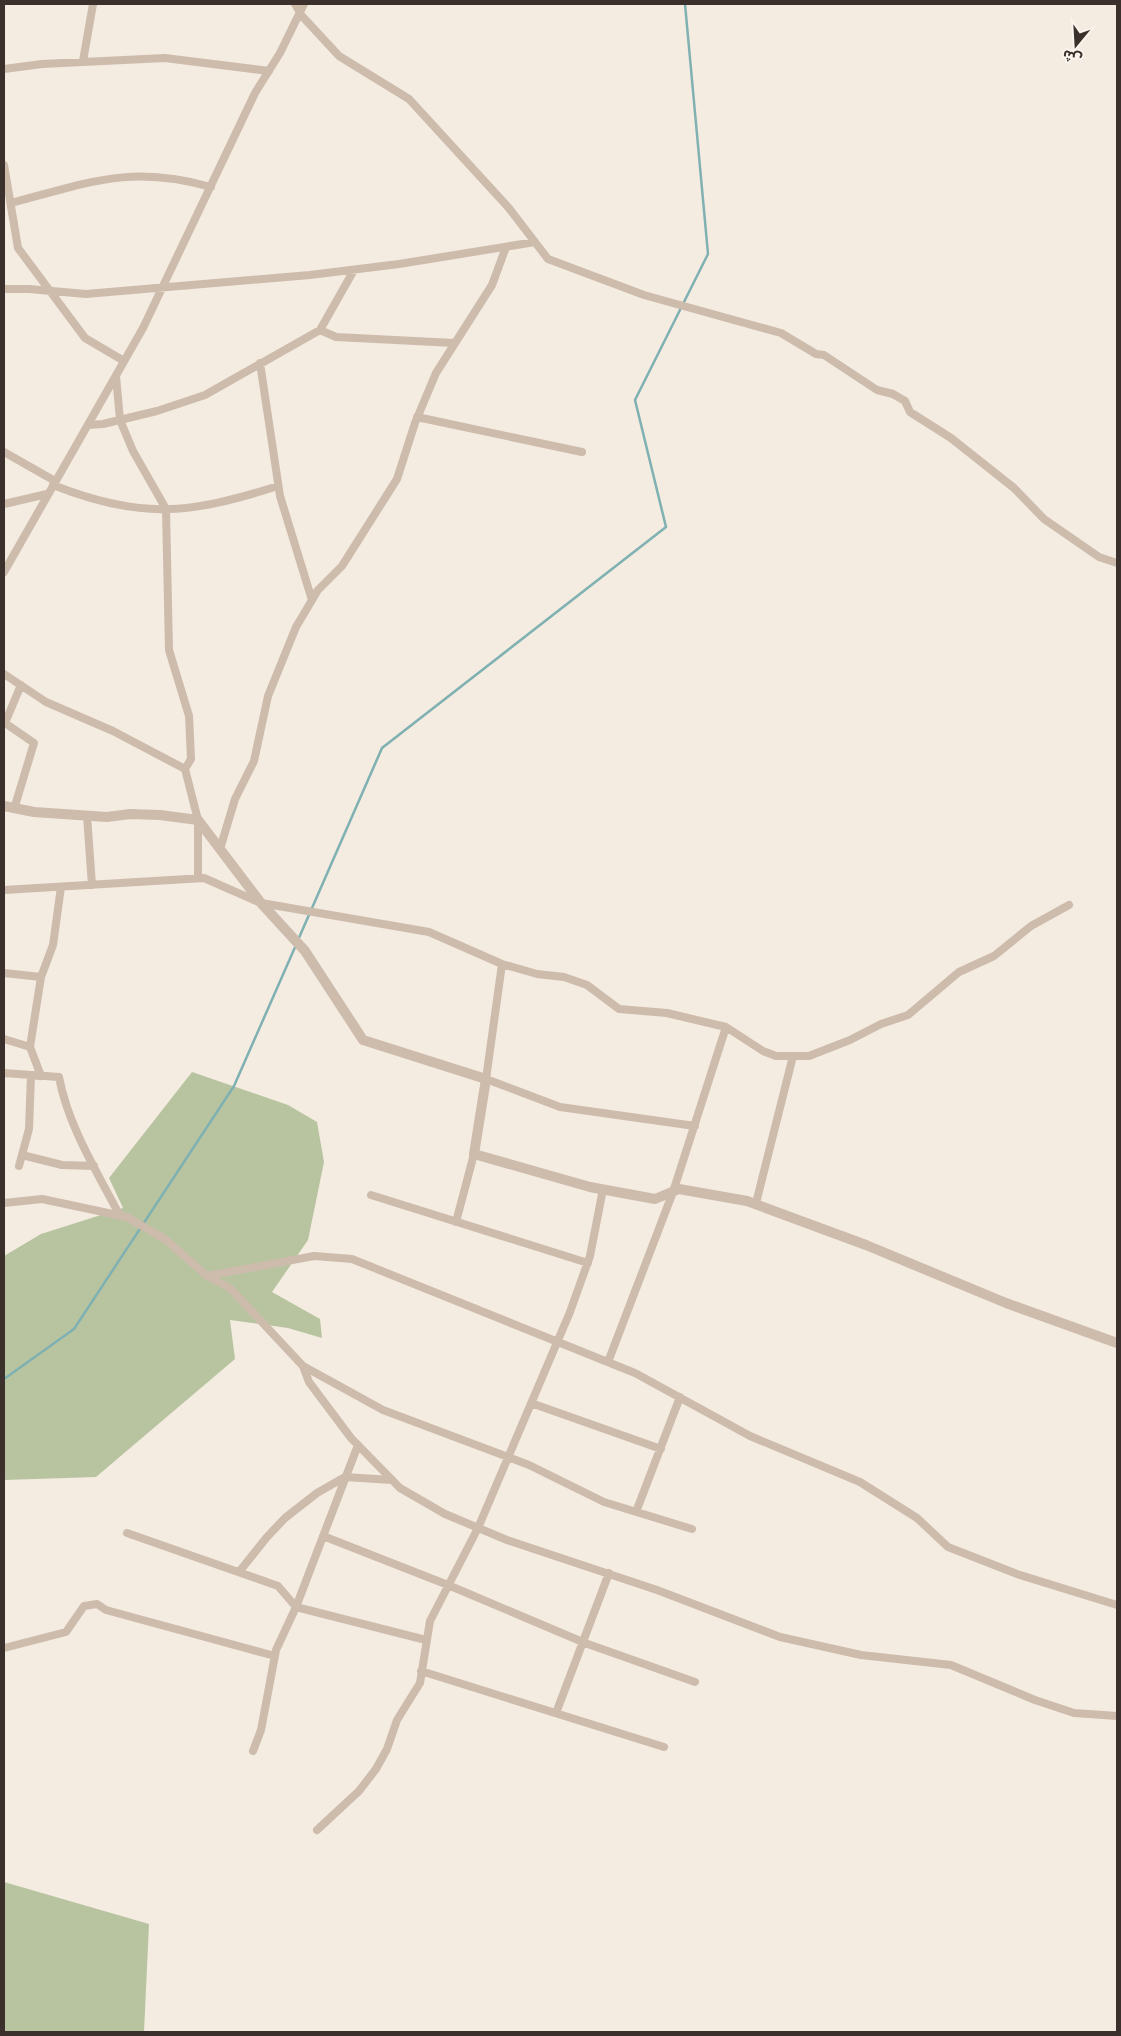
<svg xmlns="http://www.w3.org/2000/svg" width="1121" height="2036" viewBox="0 0 1121 2036" font-family="'Nunito Sans','Noto Sans Arabic',sans-serif">
	<rect width="100%" height="100%" fill="#f4ebe1"/>
	<path fill="#b8c4a0" d="M192 1072 288 1105 317 1122 324 1162 308 1240 272 1292 320 1319 322 1338 288 1328 230 1320 235 1359 96 1477 4 1480V1256L41 1234 123 1208 109 1178Z
		M4 1882 149 1924 144 2032H4Z"/>
	<g fill="none" stroke-linecap="round" stroke-linejoin="round">
		<path stroke="#7fb0b2" stroke-width="2.5" d="M298 940 382 748 666 527 635 400 708 254 685 4
			M4 1379 74 1329 234 1086 296 945"/>
		<path stroke="#cdbbac" stroke-width="8" d="M295 4 302 16 339 56 409 99 508 207 548 259 644 295 781 333 816 354 824 355 877 390 893 394 905 401 910 412 951 438 1014 488 1044 519 1099 557 1117 563
			M83 61 93 4
			M4 69 42 64 165 58 269 71
			M4 165 18 248 85 338 124 361
			M11 203C88 183 130 164 211 187
			M4 289H29L86 294 310 275 399 264 535 242
			M320 330 336 337 454 343
			M260 363 280 496 312 600
			M116 376 120 420 133 451 166 509 169 650 189 716 191 759 185 769
			M417 417 582 452
			M88 425 103 424 157 411 205 395 320 330 354 270
			M4 452 55 481
			M53 485C141 520 190 514 278 486
			M4 504 47 494
			M4 572 143 328 255 93 280 53 304 4
			M4 674 46 702 113 731 185 769 198 820V878
			M14 809 34 743 5 723 21 685
			M87 816 92 885
			M220 849 235 799 254 761 268 696 296 627 318 590 342 566 397 479 415 423 436 373 492 285 506 247
			M4 890 204 878 261 903 429 932 502 964 537 974 564 977 587 985 619 1009 667 1013 726 1027 763 1051 776 1056H809L850 1040 881 1024 908 1015 959 972 994 956 1031 926 1069 905
			M502 964 486 1079 560 1107 695 1126
			M4 973 41 977
			M4 1039 30 1047
			M4 1073 59 1077C68 1126 97 1172 120 1216
			M41 1076 30 1047 41 977 53 945 61 887
			M22 1155 62 1165 94 1166
			M19 1166 29 1129 31 1075
			M371 1195 588 1263
			M4 1203 42 1199 127 1217 166 1240 207 1276 230 1288 303 1366 383 1410 529 1465 604 1502 692 1529
			M756 1203 793 1056
			M456 1222 474 1154
			M207 1276 314 1256 352 1259 635 1373 750 1436 860 1482 917 1518 948 1547 1017 1574 1117 1605
			M608 1362 673 1192 726 1027
			M303 1366 309 1382 351 1438 400 1488 445 1514 507 1540 657 1590 780 1637 861 1655 951 1665 1035 1700 1074 1713 1117 1716
			M531 1403 661 1449
			M636 1512 680 1397
			M127 1533 278 1586 296 1607 426 1640
			M323 1536 448 1585 585 1643 695 1682
			M239 1572 267 1537 285 1518 317 1493 345 1477 392 1480
			M4 1648 66 1632 84 1606 97 1604 106 1610 275 1656
			M421 1671 664 1747
			M556 1713 609 1573
			M253 1751 261 1730 276 1650 296 1607 358 1445
			M317 1830 359 1791 376 1769 387 1749 397 1720 420 1683 430 1621 478 1528 570 1312 590 1256 603 1189"/>
		<path stroke="#cdbbac" stroke-width="10" d="M4 806 34 812 107 817 130 814 160 815 198 820 261 903 305 951 363 1040 486 1079 474 1154 590 1187 655 1199 679 1189 747 1201 866 1245 1006 1303 1117 1343"/>
	</g>
	<rect width="1121" height="2036" fill="none" stroke="#3b302b" stroke-width="10"/>
	<g transform="translate(1076 45) rotate(198)" stroke="#fbf5ee" stroke-width="4" paint-order="stroke">
	<path d="M0-4L9 19L0 12L-9 19Z" fill="#3b302b"/>
	<text y="-8" font-size="14" font-weight="bold" text-anchor="middle" fill="#3b302b">ش</text>
	</g>
</svg>
